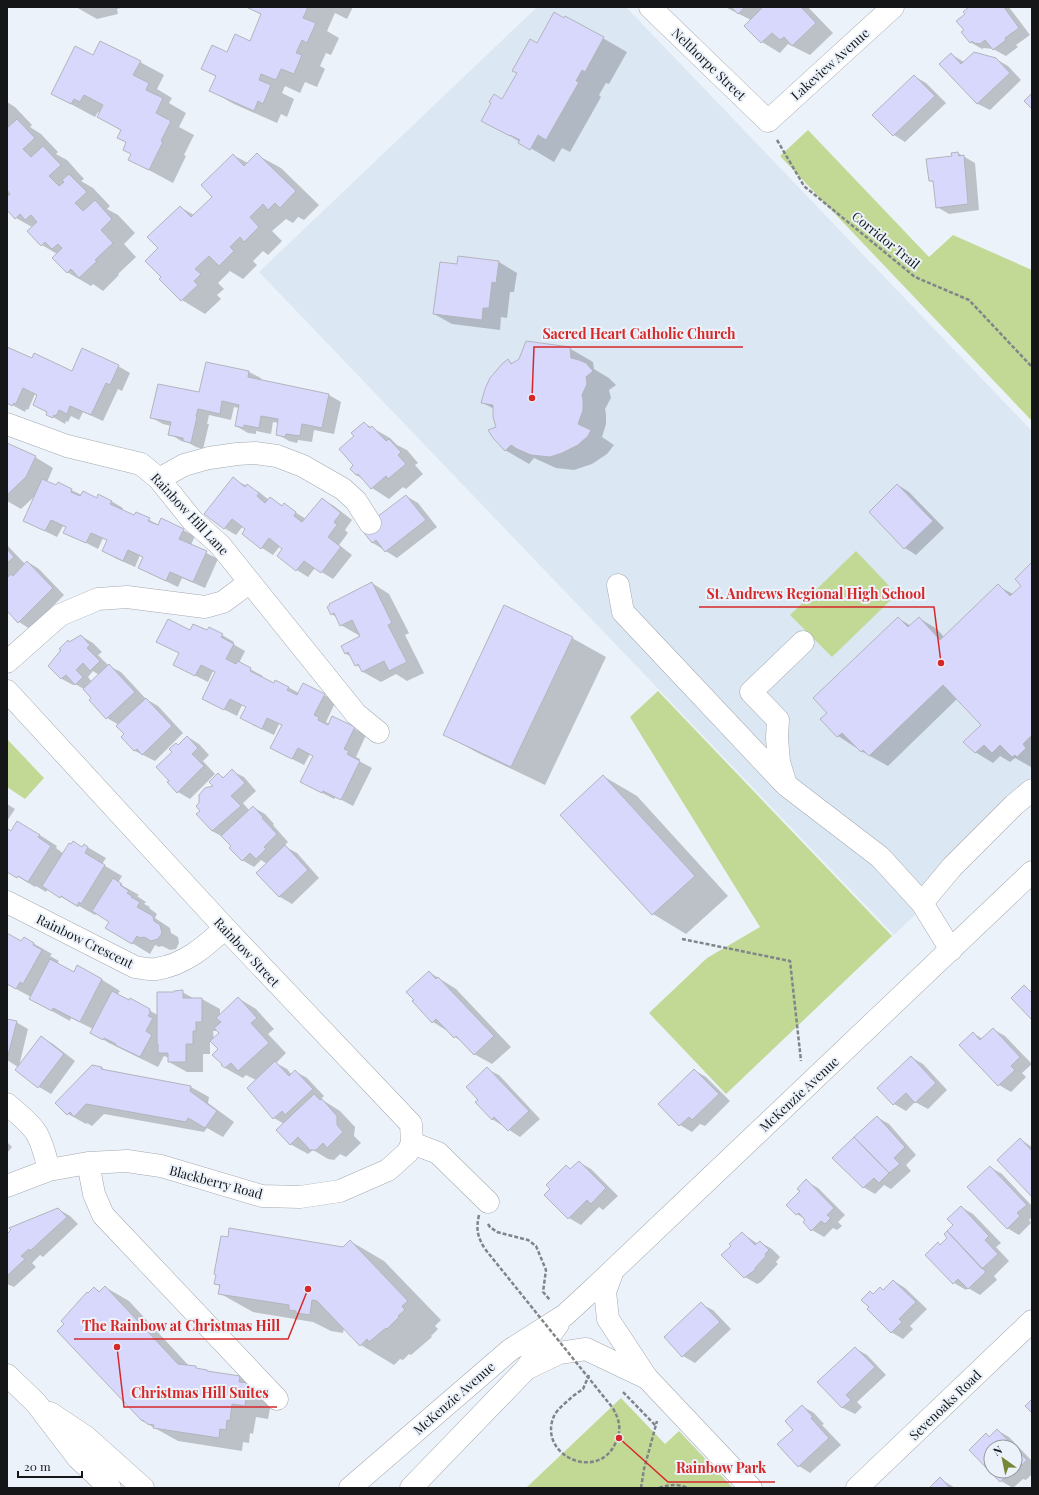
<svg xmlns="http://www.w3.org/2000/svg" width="1039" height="1495" viewBox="0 0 1039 1495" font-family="'Playfair Display',serif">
	<rect width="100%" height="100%" fill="#ecf2fa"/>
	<path fill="#dce7f4" d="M537 7H626L1032 431V803L894 935 259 272Z"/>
	<path fill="#c2d995" d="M808 130 929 257 953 235 1032 270V421L780 156Z
		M856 551 897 594 832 657 790 615Z
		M658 691 892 936 726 1094 649 1013 707 958 760 927 630 717Z
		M7 739 44 778 25 799 7 787Z
		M621 1398 665 1444 679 1431 733 1488H526Z"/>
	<path fill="#0003" fill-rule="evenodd" d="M76 7H124L117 9 118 14 97 19Z
		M247 7H353L347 19 335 13 327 31 339 38 331 55 326 53 320 66 325 69 317 87 305 82 300 93 285 86 282 93 294 99 287 117 281 114 277 123 234 104 211 91 217 77 202 69 227 53 250 42 262 15Z
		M725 7H808L833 33 810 55 788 44 780 53 762 42 746 26 751 20Z
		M970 7H1009L1030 35 1016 45 1018 47 1006 56 993 49 984 48 982 49 970 42 965 30 966 14Z
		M566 17 627 52 609 84 606 83 599 95 601 97 570 152 562 148 554 162 483 120 503 100 538 44Z
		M951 54 964 62 996 59 1008 66 1021 80 990 110 978 104 940 64Z
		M93 56 140 62 164 75 157 89 172 98 169 103 186 113 179 127 194 135 184 155 186 156 173 183 130 160 133 154 122 131 98 117 100 113 98 112 95 117 52 94Z
		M914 76 926 83 946 103 905 142 894 135Z
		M7 102 15 107 32 125 30 127 41 134 58 152 56 154 67 160 84 179 81 181 93 188 110 206 107 209 118 215 135 233 124 244 136 257 118 274 119 275 103 291 93 284 91 286 67 272 57 254 42 245 32 227 16 218 7 208Z
		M958 153 975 163 979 210 949 214 937 207 934 183 930 180Z
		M233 155 248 163 257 155 281 168 319 205 304 220 298 217 293 223 286 219 272 231 282 241 268 255 263 251 253 261 257 265 243 279 230 271 218 283 224 289 217 295 221 299 205 314 182 300 161 279 162 277 159 248 180 207 194 215 213 197Z
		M459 257 499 262 517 273 514 292H510L507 318 501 317 500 330 452 324 434 314 458 266Z
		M7 348 32 360 72 372 118 366 130 373 122 391 118 389 103 421 83 412 79 420 71 416 68 422 66 421 65 424 48 414V413L34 405 38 396 35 394 28 410 26 409 25 412 7 402Z
		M569 348 593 362 594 369 609 378 616 385 609 390 611 398 605 409 606 414V424L602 437 614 445 607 454 592 464 574 470 556 468 534 458 529 464 505 450 497 427 494 409 483 403 508 360 513 364Z
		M249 372 261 378 260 381 329 395 341 402 334 434 314 430 312 442 298 440 297 443 289 441 277 434 279 423 273 422 271 434 256 431V434L248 433 236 426 239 408 234 407 231 420 209 415 207 424H209L203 449 196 447 187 442 181 441 170 434 171 426 163 424 152 418Z
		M364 423 390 438 397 445 407 450 418 463 415 465 423 474 406 489 403 487 389 499 372 488 363 479 356 475 355 465 356 436Z
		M7 444 35 457 53 468 47 482 57 486 71 490 82 495 111 501 123 508 122 510 135 516 136 513 159 525 183 530 195 536 191 545 218 559 205 588 182 578 178 587 151 574 139 567 144 557 140 555 135 567 115 558 103 551 108 541 103 538 98 549 65 532 67 528 63 526 57 537 24 521 36 495 21 509 7 501Z
		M233 479 259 492 269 500 270 498 283 506 284 505 306 519 322 499 334 506 352 520 345 530 348 533 339 545 352 555 333 579 315 568 308 577 297 570 284 549 280 546 273 555 262 548 243 526 236 535 224 528Z
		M898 485 909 492 944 528 916 555 905 548Z
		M406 496 418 503 437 527 397 558 373 543 362 529Z
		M7 545 25 564 28 562 39 569 64 595 30 629 19 622 7 610Z
		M1032 564V765L1031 767 1015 758 1010 762 1000 756 993 763 975 752 982 725 957 699 888 766 861 751 838 736 822 719 829 713 898 618 911 626 919 618 937 629 944 637 998 586 1013 594 1022 586Z
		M372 583 389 594 409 633 405 635 424 673 407 681 396 674 381 682 363 672 361 668 356 665 352 657 346 654 342 646 360 636 341 625 337 617 331 614Z
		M191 631 208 632 222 635 234 642 233 644 245 651 239 663 263 676 261 678 274 684 288 687 299 693 324 695 336 701 326 722 329 724 333 717 366 735 356 757 360 759 359 761 372 768 353 806 336 797 334 799 301 782 314 756 310 754 304 765 284 755 283 725 279 724 274 735 253 725 247 707 242 705 237 716 203 699 216 673 213 671 208 682 186 671 180 653 169 648Z
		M81 636 93 643 102 652 98 655 109 666 121 672 146 699 158 706 183 733 155 761 135 751 122 737 125 734 119 725 107 718 92 698 84 689 75 684 73 685 62 679 49 666 68 642 70 643ZM93 671 99 675 92 682 88 677Z
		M572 638 606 657 545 785 478 753 444 734Z
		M188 737 199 744 209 755 203 761 215 774 190 799 178 792 169 782 170 781 174 753Z
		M232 771 244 777 256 791 243 803 249 810 253 807 265 814 274 824 273 825 288 842 284 846 297 853 319 878 292 904 280 897 257 873 267 864 261 860 254 867 242 860 223 837 212 831 201 811 215 787 218 774 225 778Z
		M603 776 637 796 728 896 686 934 653 914 561 815Z
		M7 804 15 809 7 821Z
		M11 832H35L57 846 56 848 64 854 82 848 84 845 106 858 102 864 122 876 118 883 139 895 137 896 146 902 144 904 150 907 149 908 157 914 155 918 170 928 171 933 178 937 179 943 176 949 170 950 162 946 159 947 155 945 150 954 132 943 110 922 97 913 95 915 79 906 78 907 48 889 46 892 36 886 35 887 7 870V833Z
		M7 934 22 942 24 938 52 954 50 956 59 961 57 964 74 973 93 974 120 991 117 995 158 1015 182 992 195 999H202L220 1009V1016L238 998 256 1009 274 1029 268 1034 286 1053 276 1063 287 1069 292 1075 295 1071 307 1078 324 1096 321 1099 340 1111 355 1127 354 1136 361 1143 346 1157 340 1154 334 1160 328 1159 313 1150 308 1154 290 1144 284 1124 274 1118 256 1080 246 1075 243 1078 225 1068 220 1050 210 1040V1054H203V1072H187L169 1062V1058L164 1056 158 1067 109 1043 91 1032 93 1029 71 1018 70 1021 30 999 31 997 7 984ZM213 1031H219L220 1033 214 1039Z
		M429 972 456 989 511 1047 492 1064 474 1054 462 1042 455 1037 449 1032 433 1022 413 1001Z
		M7 1020 16 1022 28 1029 19 1066 41 1037 53 1044 75 1061 51 1094 39 1087 16 1070 18 1067 7 1060Z
		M993 1029 1005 1036 1032 1064 1022 1073 1026 1077 1011 1092 999 1085 961 1045 973 1033 983 1039Z
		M911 1057 923 1064 947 1090 928 1109 915 1102 906 1111 894 1104Z
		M92 1066 102 1068 107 1071 191 1087 209 1097 208 1103 234 1122 223 1137 207 1128 204 1132 104 1114 92 1126 87 1123 86 1124 68 1114Z
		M487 1069 499 1075 540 1119 520 1137 492 1119 480 1100Z
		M694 1070 706 1077 730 1101 705 1126 700 1124 692 1132 680 1125 659 1104Z
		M877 1117 889 1124 916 1155 906 1165 911 1171 891 1189 884 1185 875 1194 863 1187Z
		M1020 1139 1032 1147V1195Z
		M7 1142 12 1147 7 1153Z
		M579 1162 591 1169 618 1196 603 1210 599 1207 581 1225 569 1218 545 1195 551 1189 566 1166 572 1169Z
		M990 1167 1002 1174 1032 1206V1217L1029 1220 1031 1223 1019 1235 1007 1228Z
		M806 1181 818 1188 845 1215 838 1222 842 1226 837 1230 833 1228 824 1237 812 1230 806 1220 797 1214 802 1191Z
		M961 1207 973 1214 1001 1243 996 1247 1009 1261 994 1276 997 1280 980 1295 968 1288 966 1290 954 1283 938 1244 941 1245 949 1238Z
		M58 1209 70 1216 78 1224 43 1257 40 1255 32 1263 36 1267 14 1287 7 1284V1236Z
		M742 1233 758 1244 760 1242 772 1249 780 1257 776 1262 778 1264 761 1282 757 1284 745 1277 723 1255Z
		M350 1241 384 1261 441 1320 435 1326 438 1329 431 1336 432 1337 411 1355 409 1354 403 1360 400 1359 394 1365 361 1345 344 1328 343 1333 331 1331 313 1322 253 1312 219 1293 220 1286 215 1284 343 1248Z
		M894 1281 905 1288 927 1309 910 1326 913 1329 903 1339 891 1332 870 1307V1292L874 1294 884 1291Z
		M105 1287 129 1301 190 1367 209 1372 240 1377 264 1391 272 1398 268 1419 256 1417 253 1434 250 1433 249 1443 243 1442 242 1451 178 1441 142 1421 89 1294 95 1288 100 1292Z
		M701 1304 713 1310 731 1329 695 1363 683 1356Z
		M855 1348 867 1355 886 1375 857 1402 862 1407 855 1414 843 1408 818 1382Z
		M802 1406 814 1413 824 1424 822 1425 841 1445 810 1473 799 1466 794 1430Z
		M997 1430 1009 1437 1032 1461V1474L1026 1480 1023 1479 1013 1488 1001 1481 970 1450 986 1435 990 1437ZM991 1447H1015V1471H991Z
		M940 1479 952 1486 955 1488H931Z"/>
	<path fill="#d7d8fc" stroke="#b4b4bd" d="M246 7H308L303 18 316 23 307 43 302 40 296 53 302 55 294 74 281 69 276 80 261 74 259 80 271 85 263 104 258 101 254 111 209 91 216 76 201 69 212 45 227 52 235 34 250 41 261 14Z
		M731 7H745L738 14Z
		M763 7H801L816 23 792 46 784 37 780 40 772 33 761 43 744 26Z
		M969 7H1004L1019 28 1005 38 1006 40 993 50 985 40 980 44 974 43 972 41 970 43 961 32 964 30 956 21 965 14 963 12Z
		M554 12 564 18 565 16 604 37 585 72 582 70 576 81 579 82 546 140 538 135 530 150 518 143 520 140 510 135V136L481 121 491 103 489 102 494 94 502 99 517 73 512 71 530 39 537 43Z
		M100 41 141 61 133 75 149 83 146 90 163 98 156 113 171 121 161 141 163 142 149 170 128 160 131 154 123 150 126 142 117 138 121 130 97 117 103 105 84 95 80 102 74 99 71 104 51 94 75 46 93 55Z
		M974 52 996 58 1010 73 977 104 939 64 951 53 961 64Z
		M914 75 935 96 893 136 872 115Z
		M1032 93V109L1024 101Z
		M17 119 35 138 23 149 31 157 43 146 61 165 49 176 59 186 64 182 62 180 69 174 87 192 75 203 83 211 95 200 112 219 101 230 113 243 95 260 97 261 79 278 71 269 67 273 52 258 62 248 58 244 52 249 45 242 41 246 27 231 37 222 31 215 25 220 20 214 15 219 7 210V197L10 194 7 190V128Z
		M958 152 959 156 964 155 968 204 936 208 933 181H929L926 159 952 156 951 153Z
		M257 153 296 191 280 208 275 203 268 210 263 204 250 217 259 227 244 242 240 237 230 247 234 251 219 266 209 256 195 269 201 274 194 281 198 285 181 301 159 279 161 277 145 261 158 248 147 237 180 206 191 217 212 197 201 185 233 154 244 166Z
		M458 256 499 261 496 283 492 282 489 308H483L482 320 433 314 440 262 457 264Z
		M526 341 570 347 571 358 579 360 586 363 593 371 586 377 587 384 582 395 583 400V410L578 424 591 430 588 436 578 445 562 453 550 457 531 455 517 449 511 445 505 451 493 438 488 430 496 427 493 417V405L481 403 485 389 490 378 502 364 508 359 511 364 519 359Z
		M7 347 32 358 34 353 72 371 82 348 119 365 110 385 106 383 91 415 70 406 67 414 59 410 56 416 54 415 53 418 46 415 47 412 33 405 37 395 23 388 16 404 14 403 12 406 7 403Z
		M206 362 249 371 248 377 329 394 322 428 302 424 300 436 286 434 285 437 276 435 278 419 261 416 259 428 244 425V428L235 426 239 405 222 401 220 414 198 409 196 416 197 417 191 443 183 441V438L168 435 171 422 150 418 158 384 199 392Z
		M364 422 370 428 372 426 386 441 389 439 401 452 398 455 406 464 388 479 386 476 371 489 358 474 356 475 350 469 353 465 339 449 354 436 351 433Z
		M7 443 36 456 26 477 7 495Z
		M233 477 245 487 247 484 259 493 257 496 265 503 270 497 282 506 284 503 296 512 294 516 302 522 322 498 341 513 334 522 337 525 328 537 341 547 321 573 304 561 296 571 277 556 282 549 269 538 261 549 242 534 245 529 232 519 224 529 204 514Z
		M42 479 56 485 58 482 72 489 71 492 80 496 83 491 97 498 98 494 112 501 110 504 134 515 136 512 150 518 148 521 158 525 161 518 184 529 179 539 207 551 193 582 170 572 166 581 138 568 143 557 128 550 123 561 102 551 107 540 91 533 86 543 63 533 66 527 51 520 45 531 23 521Z
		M897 484 933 521 904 549 869 512Z
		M406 495 426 520 385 552 376 540 372 543 361 529Z
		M7 549 14 557 7 563Z
		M27 561 53 588 18 623 7 611V578L11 574 13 576Z
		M1032 562V735L1023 744 1026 748 1017 757 1015 755 1012 757 1000 745 992 753 984 745 975 753 963 742 981 725 943 685 869 756 863 750 861 752 842 733 837 737 820 719 827 713 813 698 898 617 908 627 919 617 940 640 998 584 1010 596 1021 586 1015 579Z
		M372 582 392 623 388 625 407 662 389 671 384 661 362 672 358 664 355 666 348 652 345 654 341 646 360 636 352 620 340 626 334 613 331 615 327 607 330 605 329 604Z
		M504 605 573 637 511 767 443 735Z
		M168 619 190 630 193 624 207 630 209 627 223 634 221 637 234 644 226 659 236 664 238 661 251 668 250 671 274 683 275 680 289 687 287 690 297 695 303 683 325 694 314 715 319 717 318 720 328 725 332 716 355 727 344 749 349 751 347 754 360 761 341 800 323 791 322 793 300 782 313 756 298 748 292 759 270 748 282 725 267 718 262 729 240 718 246 707 230 699 224 710 202 699 215 672 201 665 195 676 173 665 179 653 156 642Z
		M81 635 90 645 87 648 100 661 90 671 83 663 76 670 83 677 75 685 66 675 61 679 48 666 61 650 59 649 68 640 69 642Z
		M109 664 135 692 106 719 89 700 91 698 83 689Z
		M146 698 172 726 142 755 137 749 134 751 121 737 124 734 116 726Z
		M187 736 198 748 192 754 204 766 177 793 167 782 169 781 156 767 172 752 169 749 176 743 178 745Z
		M232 769 245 783 231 796 241 806 212 831 196 814 200 811 196 806 199 803V795L205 788 213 786 209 782 218 773 223 778Z
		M603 775 695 876 652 915 560 815Z
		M253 806 263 817 262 818 277 834 264 847 266 849 256 859 250 853 242 861 229 848 231 846 221 836Z
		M17 821 40 835 38 837 51 846 28 882 18 876 17 878 7 872V831L8 829 11 831Z
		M73 841 82 847 84 844 88 847 85 853 105 865 81 904 79 902 77 906 61 896 60 898 42 886 69 843 71 844Z
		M285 845 308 870 279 897 256 873Z
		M113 878 122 884 120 885 129 891 127 893 132 896 131 897 140 902 137 907 153 916 154 921 160 925 162 933 158 939 151 941 144 937 140 938 137 936 132 944 105 928 109 922 92 911Z
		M7 933 21 941 24 937 34 943 33 945 42 950 23 984 20 982 16 989 7 984Z
		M50 959 74 972 77 965 102 979 80 1022 53 1008 52 1011 29 999Z
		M429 971 436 979 438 977 494 1036 474 1055 456 1036 454 1038 436 1019 432 1023 412 1001 414 1000 406 992Z
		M1024 985 1031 992 1032 991V1020L1011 998Z
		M183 990V998H202V1022H196V1031H193V1044H186V1062H168V1053H158V1044H157V992H174V991Z
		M112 991 129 1000 130 998 150 1009 149 1011H151L148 1016 153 1018 146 1031 152 1035 140 1057 115 1045 116 1044 104 1038 103 1040 90 1033Z
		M238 997 257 1018 251 1023 269 1043 238 1071 231 1063 225 1068 221 1065 222 1064 212 1055 218 1049 210 1041 219 1033 214 1028 221 1022 216 1018Z
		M7 1019 17 1021 7 1059Z
		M993 1028 1020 1057 1011 1066 1015 1070 998 1086 959 1045 973 1032 980 1040Z
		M41 1036 64 1054 38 1088 15 1070Z
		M911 1056 936 1083 915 1103 906 1093 893 1105 877 1088Z
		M275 1061 289 1076 295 1070 313 1089 285 1115 282 1111 273 1119 247 1088Z
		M92 1065 102 1067 101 1069 191 1086 190 1091 217 1111 205 1128 188 1118 186 1122 86 1104 74 1117 70 1112 67 1115 55 1103Z
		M487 1067 529 1111 508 1131 494 1117 492 1120 475 1102 478 1100 466 1087Z
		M694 1069 719 1094 692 1120 689 1117 679 1126 658 1104Z
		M314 1094 320 1100 322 1099 337 1116V1125L343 1132 327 1148 323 1143 316 1150H310L298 1137 290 1145 276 1130Z
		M877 1116 905 1147 894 1158 900 1164 889 1173 854 1137Z
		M854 1137 889 1173 879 1183 874 1178 863 1188 832 1158Z
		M1020 1138 1032 1151V1197L997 1160Z
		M579 1161 606 1188 591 1204 587 1200 568 1219 544 1195 550 1189 546 1185 566 1165 570 1169Z
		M990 1166 1027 1205 1017 1213 1020 1216 1007 1229 967 1187Z
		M806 1179 834 1208 827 1215 831 1218 825 1224 821 1221 811 1231 803 1222 805 1220 799 1213 796 1215 786 1205 800 1191 797 1189Z
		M961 1206 989 1236 985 1240 998 1254 982 1269 947 1231 953 1225 947 1219Z
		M58 1208 67 1217 30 1251 29 1249 21 1256 25 1259 7 1276V1234L11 1230 9 1228Z
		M229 1228 343 1247 350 1240 408 1301 402 1306 405 1310 398 1316 399 1317 387 1329 386 1328 369 1342 367 1339 360 1346 317 1301 312 1300 310 1315 296 1313V1311L289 1310V1305L218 1294 220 1285 214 1284 216 1275 214 1274 221 1236 228 1237Z
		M947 1231 986 1272 968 1289 958 1279 953 1284 925 1255 938 1242 940 1245 947 1238 944 1234Z
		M742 1232 755 1245 760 1241 769 1250 765 1254 766 1256 755 1268V1270L744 1278 721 1255 731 1246 729 1244Z
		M893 1280 916 1302 899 1319 902 1322 891 1333 867 1309 869 1307 861 1300 870 1291 873 1294 880 1287 883 1290Z
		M105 1286 178 1364 196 1366V1368L207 1370V1371L240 1376 239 1382 248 1383 245 1406 232 1404 230 1421 227 1420 226 1430 220 1429 219 1438 153 1428 154 1425 147 1424 143 1420 142 1421 57 1331 64 1324 61 1321 87 1292 88 1293 94 1287 99 1292Z
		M701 1302 720 1322 682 1357 664 1337Z
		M855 1347 875 1367 846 1395 851 1400 842 1408 817 1382Z
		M1032 1399V1413L1025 1406Z
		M802 1405 813 1417 811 1418 829 1438 798 1467 777 1444 793 1430 785 1421Z
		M997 1429 1014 1447H991V1471H1015V1448L1027 1460 1013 1474 1011 1472 1000 1482 969 1450 986 1433 989 1437Z
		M940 1477 950 1488H929Z"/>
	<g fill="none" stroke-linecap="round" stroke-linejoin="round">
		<g stroke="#a4a9b0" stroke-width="23">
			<path id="minor" d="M650 7 768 121 893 7
				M7 424 67 446 141 464 159 479 192 520 220 545 356 714 378 732
				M159 479 184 465 209 458 237 454 255 453 277 456 303 466 343 489 356 501 370 523
				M618 585 623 612 784 783
				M803 642 751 692 778 720 777 738 779 762 786 785 880 857 922 903 951 950
				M7 662 60 615 98 599 127 597 205 607 223 602 250 582
				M7 691 225 928 411 1124 412 1143 408 1152 388 1170 340 1191 300 1197 262 1196 161 1166 127 1161 88 1163 49 1170 7 1186
				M7 902 135 967C141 968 150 970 156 969 184 965 205 947 225 928
				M922 903 952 867 1014 805 1032 790
				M7 1104C17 1113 30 1122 37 1134 43 1145 46 1158 49 1170
				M412 1143 438 1153 488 1202
				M88 1163 94 1194 103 1215 277 1399
				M7 1375 36 1403 78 1458 110 1488
				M647 1378 751 1488
				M50 1413 86 1437 143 1488
				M857 1488 1032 1321"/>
		</g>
		<g stroke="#a4a9b0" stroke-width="23">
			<path id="major" d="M613 1270 605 1292 608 1319 647 1378
				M528 1368 559 1353 586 1349 647 1378
				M350 1488 510 1350 565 1315 590 1292 1032 872
				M411 1488 525 1370 558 1324"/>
		</g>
		<path stroke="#81858a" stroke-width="2.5" stroke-dasharray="4 2" stroke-linecap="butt" d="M777 140 804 186 915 277 969 300 1032 367
			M682 939 790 961 801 1061
			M488 1224 490 1227 497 1232 528 1240 536 1246 546 1270 543 1292 550 1300
			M623 1392 656 1426
			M573 1396 583 1389 589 1375
			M641 1488 644 1469 657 1421
			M659 1488C670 1484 678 1484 688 1488"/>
		<use href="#minor" stroke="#fff" stroke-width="22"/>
		<use href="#major" stroke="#fff" stroke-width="22"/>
		<path stroke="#81858a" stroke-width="2.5" stroke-dasharray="4 2" stroke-linecap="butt" d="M479 1215C476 1229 477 1236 485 1249L612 1407C620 1420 622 1430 615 1444 597 1482 537 1455 554 1416 558 1408 567 1402 573 1396"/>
	</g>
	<g text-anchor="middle" stroke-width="4" stroke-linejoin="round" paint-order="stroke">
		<g font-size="13" fill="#141618" stroke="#ecf2fa">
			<text transform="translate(709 64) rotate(44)" y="5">Nelthorpe Street</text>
			<text transform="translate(830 64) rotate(-42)" y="5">Lakeview Avenue</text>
			<text transform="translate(886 240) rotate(39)" y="5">Corridor Trail</text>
			<text transform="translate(190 514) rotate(47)" y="5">Rainbow Hill Lane</text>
			<text transform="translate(85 941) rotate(26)" y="5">Rainbow Crescent</text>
			<text transform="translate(247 952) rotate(47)" y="5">Rainbow Street</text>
			<text transform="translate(799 1094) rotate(-43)" y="5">McKenzie Avenue</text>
			<text transform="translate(216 1182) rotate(15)" y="5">Blackberry Road</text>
			<text transform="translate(454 1398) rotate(-41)" y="5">McKenzie Avenue</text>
			<text transform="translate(945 1405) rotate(-44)" y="5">Sevenoaks Road</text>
		</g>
	</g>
	<path fill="none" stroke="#d62828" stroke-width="1.5" d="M532 398L534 347H743M941 663L934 607H699M308 1289L288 1339H74M117 1347L124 1407H277M619 1438L668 1482H775"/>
	<g fill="#d62828" stroke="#ecf2fa" stroke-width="1.5">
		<circle cx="532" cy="398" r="4"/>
		<circle cx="941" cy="663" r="4"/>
		<circle cx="308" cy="1289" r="4"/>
		<circle cx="117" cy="1347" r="4"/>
		<circle cx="619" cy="1438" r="4"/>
	</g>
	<g font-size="14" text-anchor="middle" font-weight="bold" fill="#d62828" stroke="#ecf2fa" stroke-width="4" stroke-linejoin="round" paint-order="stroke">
		<text x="639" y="339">Sacred Heart Catholic Church</text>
		<text x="816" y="599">St. Andrews Regional High School</text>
		<text x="181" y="1331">The Rainbow at Christmas Hill</text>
		<text x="200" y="1398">Christmas Hill Suites</text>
		<text x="721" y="1473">Rainbow Park</text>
	</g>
	<rect width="1039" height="1495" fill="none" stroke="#141618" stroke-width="16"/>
	<g transform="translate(1003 1459) rotate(327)"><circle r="19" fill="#ecf2fa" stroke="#969aa0"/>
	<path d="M0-3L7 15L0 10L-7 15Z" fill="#778735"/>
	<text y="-6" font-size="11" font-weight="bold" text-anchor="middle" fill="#141618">N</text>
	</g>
	<path d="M18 1471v6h64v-6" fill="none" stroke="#141618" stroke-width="2"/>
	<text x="24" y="1471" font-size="12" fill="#141618" stroke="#ecf2fa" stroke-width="3" paint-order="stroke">20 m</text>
</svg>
